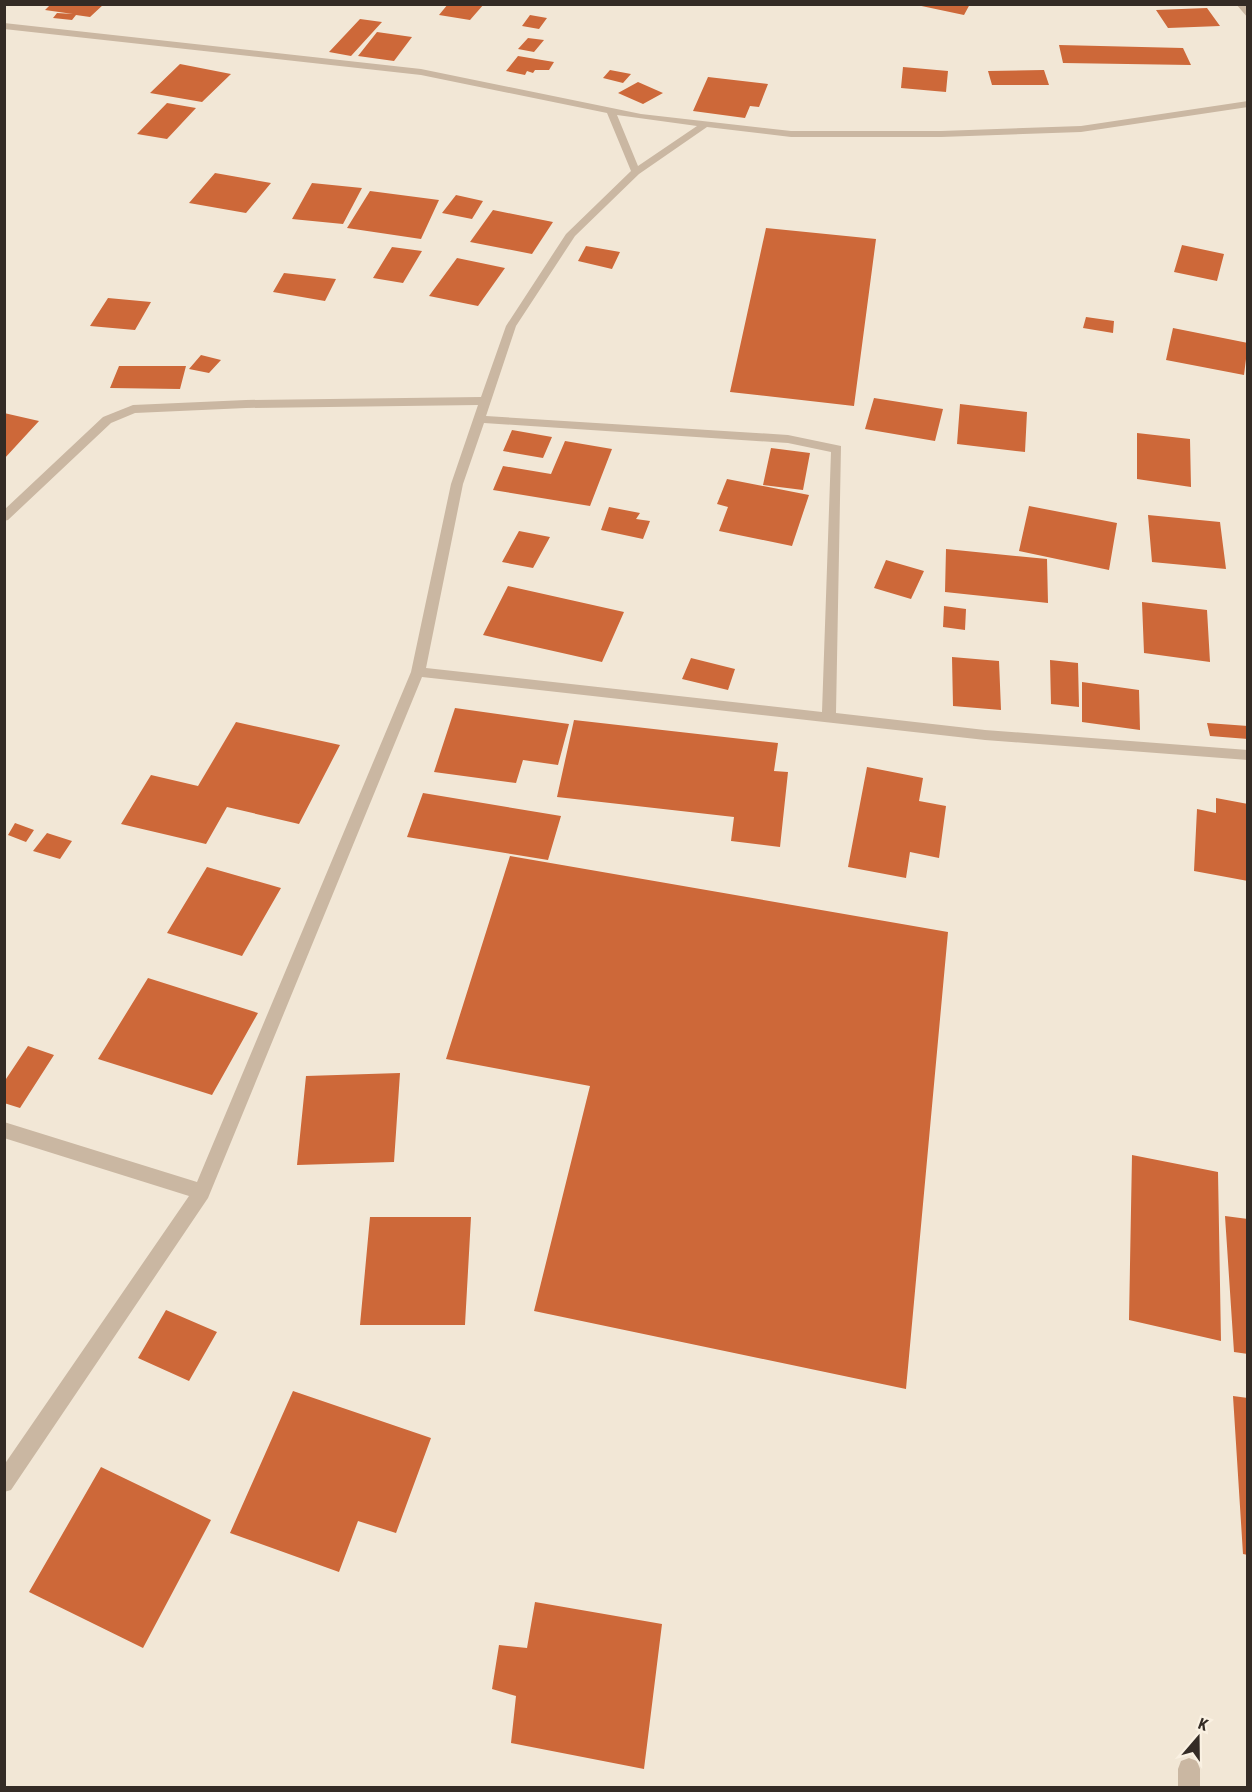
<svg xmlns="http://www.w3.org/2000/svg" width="1252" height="1792" viewBox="0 0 1252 1792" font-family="'Roboto Condensed',sans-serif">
	<rect width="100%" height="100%" fill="#f2e7d6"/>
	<path fill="#cd6839" d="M51 4H104L90 17 76 15 72 20 53 18 57 13 73 14 45 10Z
		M448 4H484L470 20 439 15Z
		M912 4H970L964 15Z
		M1207 8 1220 26 1168 28 1156 10Z
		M530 15 547 18 539 29 522 26Z
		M360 19 382 22 351 56 329 52Z
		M377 32 412 37 394 61 358 56Z
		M528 38 544 40 534 52 518 49Z
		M1059 45 1183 48 1191 65 1063 63Z
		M518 56 554 62 549 70H535L533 73 527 71 525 75 506 71Z
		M180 64 231 74 202 102 150 93Z
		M903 67 948 71 946 92 901 88Z
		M610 70 631 74 623 83 603 78Z
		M1044 70 1049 85H992L988 71Z
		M708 77 768 84 759 107 750 106 745 118 693 111Z
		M638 82 663 93 643 104 618 93Z
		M167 103 196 108 167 139 137 134Z
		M215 173 271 183 246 213 189 203Z
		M312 183 362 188 343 224 292 219Z
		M370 191 439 200 421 239 347 228Z
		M456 195 483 201 472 219 442 213Z
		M493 210 553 222 532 254 470 242Z
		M766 228 876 239 854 406 730 392Z
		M1182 245 1224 254 1217 281 1174 272Z
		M586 246 620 252 612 269 578 261Z
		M392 247 422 251 403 283 373 278Z
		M457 258 505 268 478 306 429 296Z
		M284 273 336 279 325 301 273 292Z
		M108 298 151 302 135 330 90 326Z
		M1086 317 1114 321 1113 333 1083 328Z
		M1173 328 1248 343 1244 375 1166 360Z
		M201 355 221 360 209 373 189 369Z
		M119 366H186L180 389 110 388Z
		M874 398 943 409 935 441 865 429Z
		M960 404 1027 412 1025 452 957 444Z
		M4 413 39 421 4 459Z
		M512 430 552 437 543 458 503 451Z
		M1137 433 1190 439 1191 487 1137 479Z
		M565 441 612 449 590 506 493 490 503 466 551 474Z
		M771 448 810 453 803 490 763 485Z
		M727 479 809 495 792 546 719 531 728 507 717 504Z
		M1029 506 1117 523 1109 570 1019 551Z
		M609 507 640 513 636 519 650 521 643 539 601 530Z
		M1148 515 1220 522 1226 569 1152 562Z
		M519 531 550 537 533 568 502 562Z
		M946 549 1047 559 1048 603 945 592Z
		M886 560 924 571 911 599 874 588Z
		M508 586 624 612 602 662 483 635Z
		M1142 602 1207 610 1210 662 1144 653Z
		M944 606 966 609 965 630 943 627Z
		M952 657 999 661 1001 710 953 706Z
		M691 658 735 669 728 690 682 679Z
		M1050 660 1078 663 1079 707 1051 704Z
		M1082 682 1139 690 1140 730 1082 722Z
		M455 708 569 724 558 765 523 760 516 783 434 772Z
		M574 720 778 743 774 771 788 772 780 847 731 841 734 817 557 797Z
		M236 722 340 745 299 824 227 807 206 844 121 824 151 775 198 786Z
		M1207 723 1248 726V739L1210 736Z
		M867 767 923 778 919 801 946 806 939 858 910 852 906 878 848 867Z
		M423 793 561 816 548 860 407 837Z
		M1216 798 1248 804V881L1194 871 1197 809 1216 813Z
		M15 823 34 830 26 842 8 835Z
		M47 833 72 841 60 859 33 851Z
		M510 856 948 932 906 1389 534 1311 590 1086 446 1059Z
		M207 867 281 888 242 956 167 933Z
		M148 978 258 1013 212 1095 98 1059Z
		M28 1046 54 1055 20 1108 4 1103V1082Z
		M400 1073 394 1162 297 1165 306 1076Z
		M1132 1155 1218 1172 1221 1341 1129 1320Z
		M1225 1216 1248 1219V1354L1234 1352Z
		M370 1217H471L465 1325H360Z
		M166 1310 217 1332 189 1381 138 1358Z
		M293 1391 431 1438 396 1533 358 1521 339 1572 230 1533Z
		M1233 1396 1248 1398V1555L1243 1554Z
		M101 1467 211 1520 143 1648 29 1592Z
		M535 1602 662 1624 644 1769 511 1743 516 1696 492 1689 499 1645 527 1648Z"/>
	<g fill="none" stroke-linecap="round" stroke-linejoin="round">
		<path fill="#cab7a2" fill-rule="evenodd" d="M1236 4H1245L1248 9V18Z
			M4 23 421 69 641 114 791 131H941L1081 126 1248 101V107L1081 132 941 137H791L707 127 639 174 575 236 516 326 486 416 788 435 841 446 836 713 985 730 1248 750V760L985 740 422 677 208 1198 11 1490 4 1492V1465L189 1196 4 1138V1122L197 1182 411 672 451 484 478 405 246 408 135 413 111 423 8 520 4 521V510L103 417 133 405 246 400 481 397 506 326 566 234 631 171 607 113 421 75 4 29ZM617 115 697 126 638 166ZM484 423 788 443 831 452 822 712 426 668 463 484Z
			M1189 1758 1197 1761 1200 1769V1788H1178V1769L1181 1761Z"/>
	</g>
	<rect width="1252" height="1792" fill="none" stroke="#342b25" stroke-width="12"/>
	<g transform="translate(1198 1738) rotate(20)" stroke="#faf1e2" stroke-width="4.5" paint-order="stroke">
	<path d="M0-4.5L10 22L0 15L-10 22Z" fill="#342b25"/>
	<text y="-9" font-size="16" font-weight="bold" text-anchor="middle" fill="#342b25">K</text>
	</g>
</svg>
